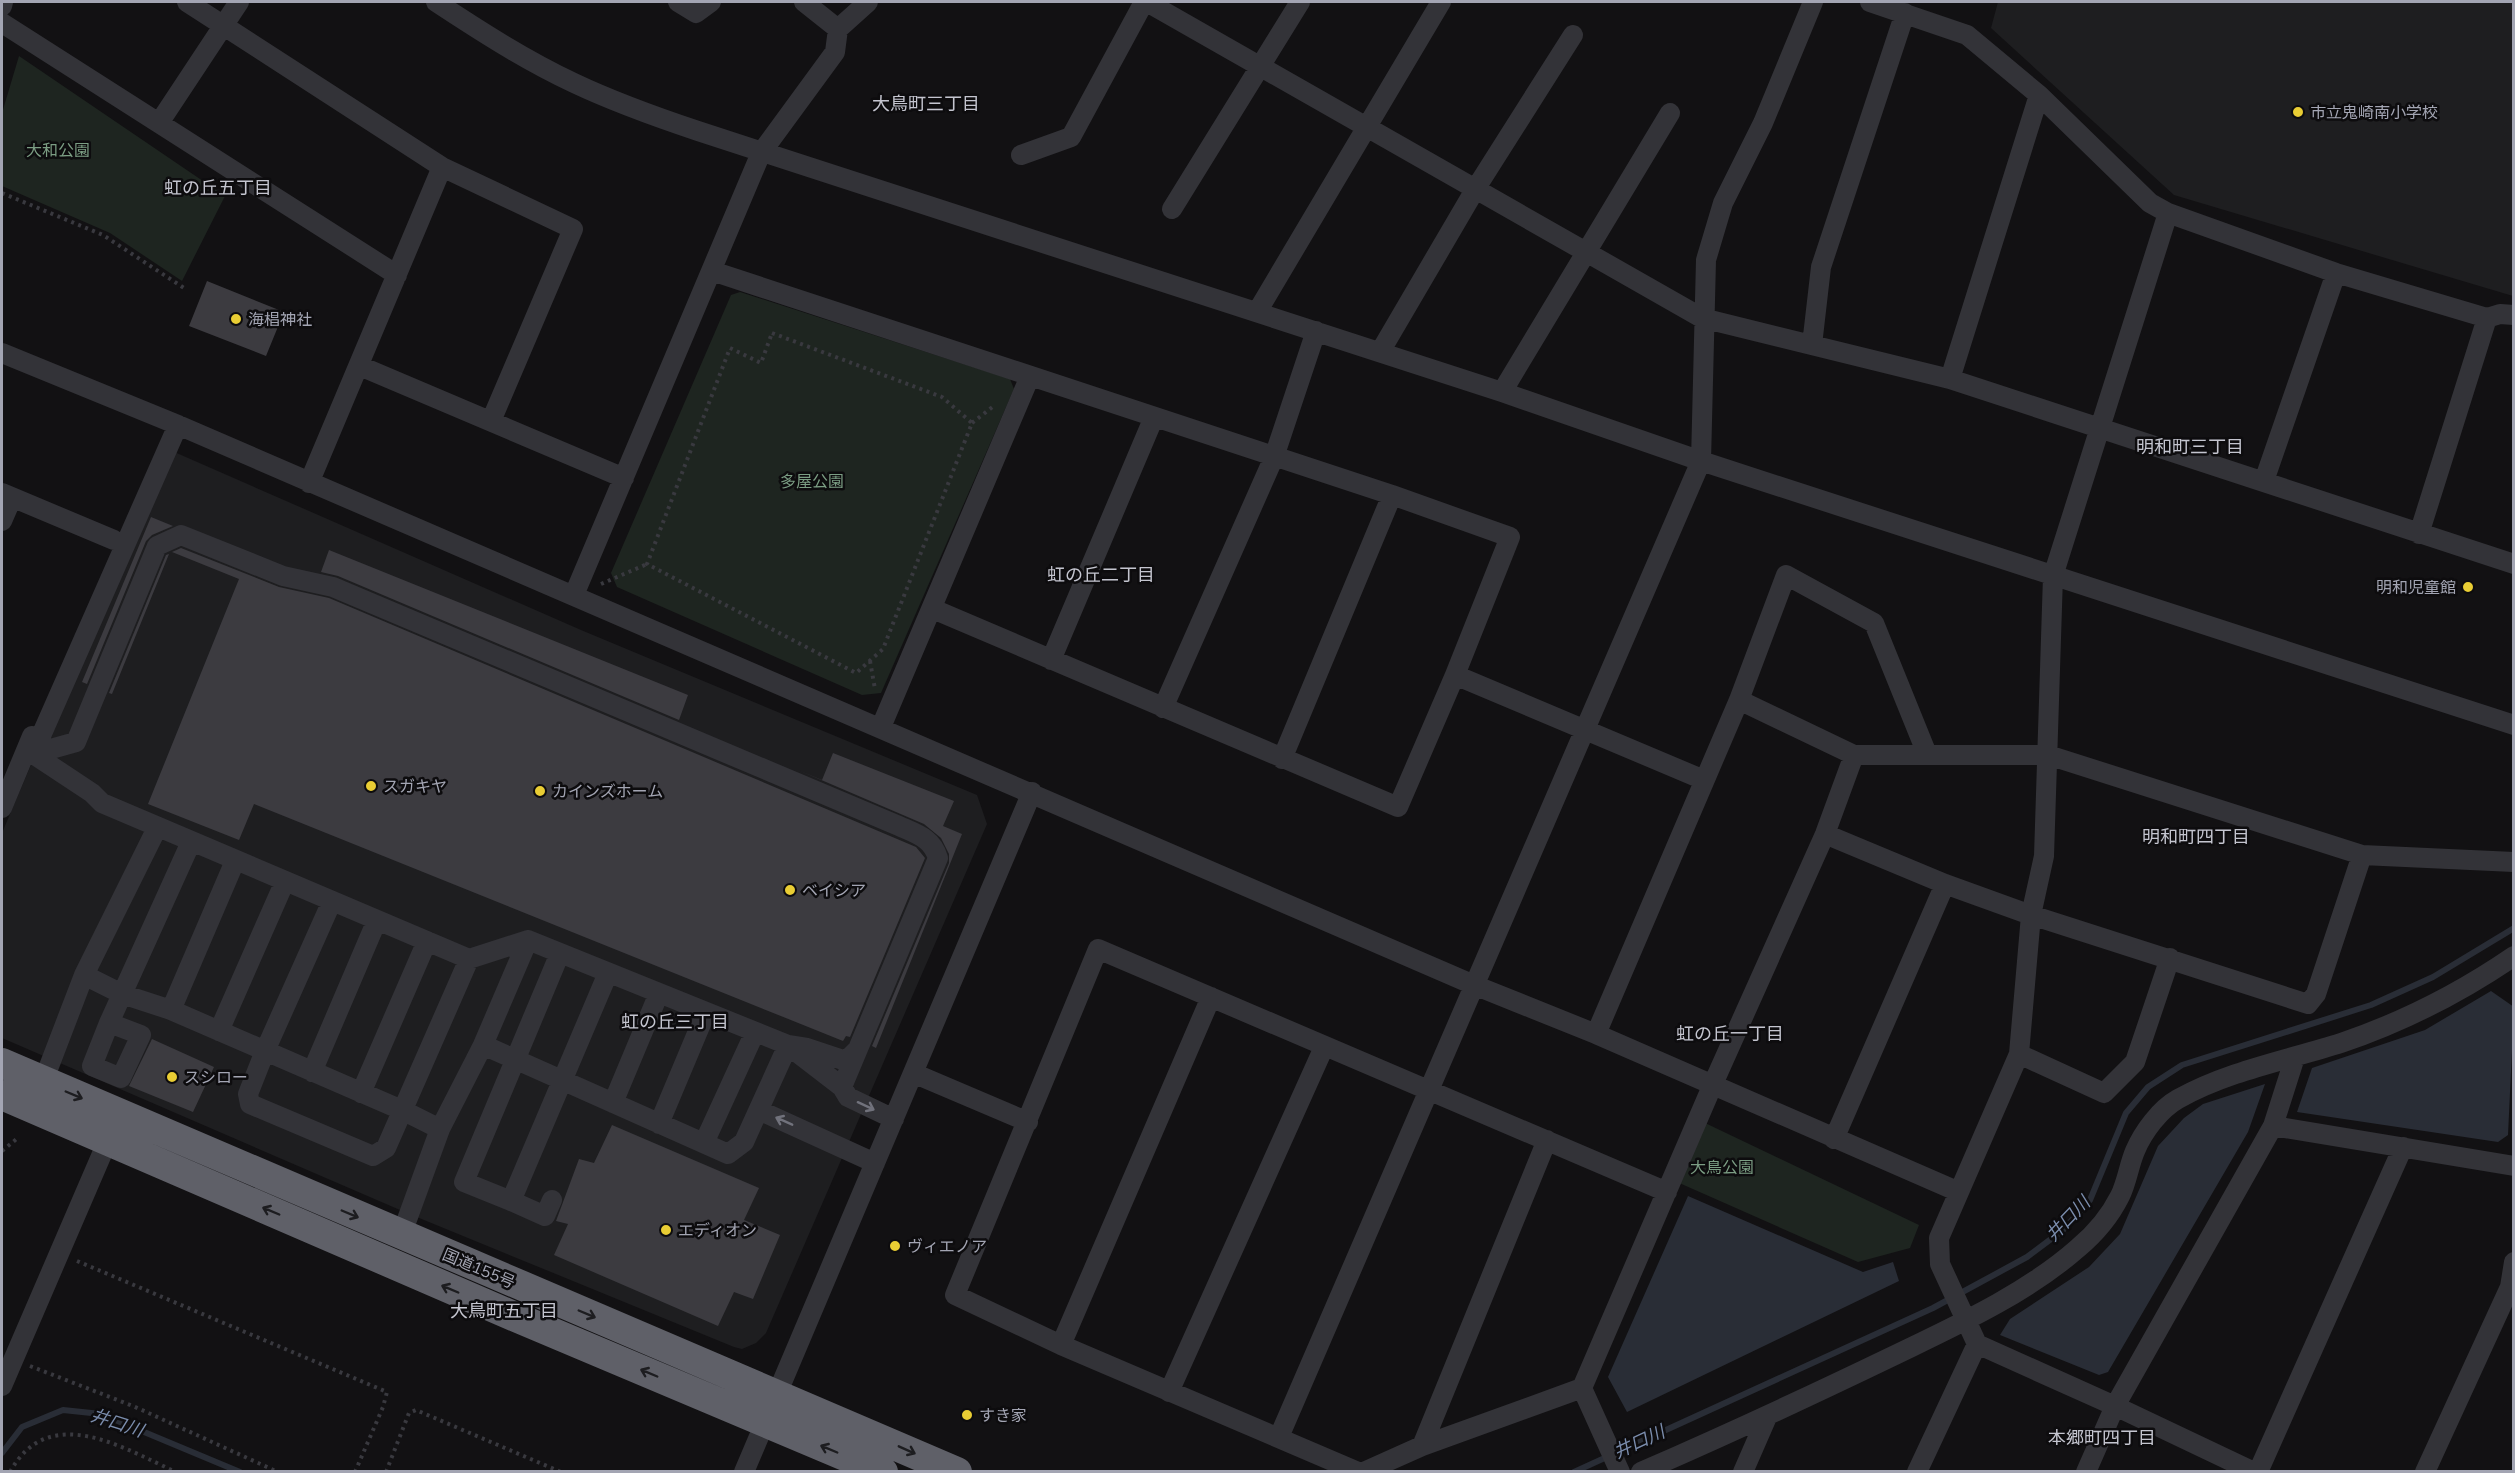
<svg xmlns="http://www.w3.org/2000/svg" width="2515" height="1473" viewBox="0 0 2515 1473" font-family="Mulish,'Noto Sans JP',sans-serif">
	<rect width="100%" height="100%" fill="#121113"/>
	<path fill="#1e1e20" d="M1998 2H2513V296L2174 195 1991 28Z
		M172 451 581 630 977 795 987 824 766 1333 756 1343 742 1349 734 1347 407 1213 2 1038V833L162 456Z"/>
	<path fill="#1e2520" d="M19 56 225 196 182 281 110 233 2 186V113Z
		M740 292 1010 379 1014 389 881 693 862 695 617 587 611 573 731 295Z
		M1703 1122 1919 1225 1910 1248 1858 1262 1677 1182Z"/>
	<path fill="#292d36" d="M2491 991 2514 1007 2508 1135 2498 1142 2297 1112 2312 1068 2425 1030Z
		M2265 1084 2248 1132 2108 1372 2099 1375 2000 1335 2010 1319 2089 1267 2120 1234 2158 1146 2184 1118 2203 1104Z
		M1688 1196 1863 1272 1893 1262 1899 1281 1627 1412 1608 1377Z"/>
	<g fill="none" stroke-linecap="round" stroke-linejoin="round">
		<path stroke="#292d36" stroke-width="6" d="M2 1453 22 1427 63 1410 101 1414 240 1472
			M1574 1472 1933 1308 2027 1257 2063 1230 2090 1200 2126 1113 2148 1087 2182 1065 2371 1005 2433 977 2514 928"/>
	</g>
	<path fill="#3c3b40" d="M207 281 284 312 266 356 189 326Z
		M151 517 173 526 152 535 146 541 87 684 82 682Z
		M181 548 279 587 329 598 916 847 925 858 850 1037 846 1036 843 1041 254 804 239 840 148 804 239 579 172 552Z
		M329 550 688 695 679 720 338 576 321 572Z
		M169 554 112 694 109 693 166 555Z
		M833 753 954 801 943 826 962 834 876 1048 872 1046 949 863V854L941 838 924 824 798 770 822 780Z
		M152 1039 214 1067 193 1112 129 1086Z
		M612 1125 759 1188 744 1220 780 1235 753 1299 734 1292 718 1326 554 1255 568 1224 556 1221 579 1159 594 1163Z"/>
	<g fill="none" stroke-linecap="round" stroke-linejoin="round">
		<path stroke="#39393f" stroke-width="4" stroke-dasharray="3 4.5" stroke-linecap="butt" d="M2 193 103 235 184 288
			M772 333 942 397 972 423 883 649 856 673 647 564 730 348 761 363Z
			M972 423 995 405
			M601 584 647 564
			M870 661 875 689
			M2 1151 19 1137
			M77 1261 387 1392 383 1407 355 1472
			M30 1366 133 1406 278 1472
			M10 1472C49 1401 123 1448 176 1472
			M386 1472 409 1413 416 1410 561 1472"/>
		<path stroke="#333338" stroke-width="20" d="M187 2 442 167 573 229 491 421
			M436 2C480 31 525 60 574 83 614 102 656 117 698 131L1502 392 1701 461 2514 725
			M678 2 696 13 711 2
			M804 2 838 29
			M1147 2 1702 318 1950 379 2514 564
			M1870 2 1967 35 2039 95 2150 203 2168 213 2336 273 2487 318 2500 314 2514 315
			M2 6 3 2
			M2 23 397 275
			M159 123 239 2
			M1021 155 1071 137 1144 2
			M1172 209 1300 2
			M2168 213 2053 576 2044 856 2031 915 2019 1054 1939 1238 1940 1264 1977 1344 2115 1406 2254 1472
			M712 271 1392 495 1510 537 1455 675 1398 807 933 609
			M1257 312 1441 2
			M1812 345 1821 267 1905 13
			M1380 352 1476 188 1573 35
			M2 353 178 425 1474 985 1596 1034 1959 1192
			M360 366 624 478
			M1950 379 2039 95
			M1502 392 1670 113
			M178 425 33 754 92 793 102 803 469 959 528 940 788 1045 807 1048 846 1061 858 1049
			M2264 481 2336 273
			M309 483 442 167
			M2 493 114 540
			M2 521 12 498
			M2419 534 2487 318
			M574 595 761 153 835 52 838 29 868 2
			M1051 660 1154 417
			M1455 675 1704 780
			M1739 700 1854 755H2048L2362 855 2514 862
			M1163 708 1274 457 1316 331
			M881 727 1030 376
			M33 754 76 742 157 546 181 535 283 576 333 587 899 826C917 834 932 838 938 858L842 1087
			M1282 759 1392 495
			M2 808 32 736
			M1825 834 1945 884 2031 915 2308 1004 2316 994 2362 855
			M332 901 265 1051 248 1094 250 1104 373 1156 386 1148 469 959
			M560 953 464 1182 511 1201 608 973
			M84 975 122 994 171 1010 404 1111 440 1129
			M171 1010 235 861
			M109 1023 141 1035 121 1078 92 1066 109 1023 191 842
			M219 1031 285 881
			M1596 1034 1739 700 1786 575 1874 623 1927 754
			M483 1045 728 1154 744 1142 788 1045
			M790 1047 842 1087 848 1097 894 1119
			M2019 1054 2104 1093 2135 1062 2170 958
			M312 1072 377 920
			M913 1073 1028 1122
			M43 1082 84 975 157 828
			M361 1093 427 941
			M613 1103 659 993
			M761 1111 875 1163
			M659 1124 706 1012
			M2273 1126 2514 1166
			M1834 1139 1945 884
			M704 1143 755 1032
			M511 1201 545 1216 552 1200
			M401 1236 440 1129 483 1045 528 940
			M1061 1345 1211 997
			M2 1386 108 1140
			M1582 1388 1620 1472
			M1169 1392 1324 1047
			M1279 1437 1701 461 1706 260 1723 203 1763 123 1813 2
			M1422 1446 1547 1140
			M744 1472 1032 792
			M1358 1472 1061 1345 955 1295 1098 949 1667 1192
			M1364 1472 1422 1446 1582 1388 1713 1084 1825 834 1854 755
			M1641 1472C1726 1435 1810 1396 1893 1356 1955 1326 2026 1294 2078 1248 2096 1233 2110 1216 2120 1196 2127 1182 2129 1165 2135 1151 2143 1132 2160 1109 2178 1099 2228 1071 2287 1060 2341 1043 2403 1022 2460 993 2514 956
			M1743 1472 1767 1417
			M1917 1472 1977 1344
			M2086 1472 2115 1406 2273 1126 2295 1057
			M2258 1472 2403 1147
			M2425 1472 2510 1287 2514 1262"/>
		<path stroke="#5f6068" stroke-width="30" d="M2 1063 957 1472
			M2 1095 518 1318 883 1472"/>
	</g>
	<defs><path id="oneway-shaft" d="M-6 0H5M1.5-3L5.5 0L1.5 3" fill="none" stroke-width="1.6" stroke-linecap="round" stroke-linejoin="round" transform="scale(1.5)"/></defs>
	<g stroke="#1d1d20">
		<use href="#oneway-shaft" transform="translate(74 1095) rotate(23)"/>
		<use href="#oneway-shaft" transform="translate(271 1211) rotate(-157)"/>
		<use href="#oneway-shaft" transform="translate(350 1214) rotate(23)"/>
		<use href="#oneway-shaft" transform="translate(450 1289) rotate(-157)"/>
		<use href="#oneway-shaft" transform="translate(587 1314) rotate(23)"/>
		<use href="#oneway-shaft" transform="translate(649 1373) rotate(-157)"/>
		<use href="#oneway-shaft" transform="translate(829 1449) rotate(-157)"/>
		<use href="#oneway-shaft" transform="translate(907 1450) rotate(24)"/>
	</g>
	<g stroke="#71727c">
		<use href="#oneway-shaft" transform="translate(866 1106) rotate(25)"/>
		<use href="#oneway-shaft" transform="translate(784 1121) rotate(-156)"/>
	</g>
	<g fill="#e9cd34" stroke="#0d0c0e" stroke-width="2">
		<circle cx="2298" cy="112" r="6"/>
		<circle cx="236" cy="319" r="6"/>
		<circle cx="2468" cy="587" r="6"/>
		<circle cx="371" cy="786" r="6"/>
		<circle cx="540" cy="791" r="6"/>
		<circle cx="790" cy="890" r="6"/>
		<circle cx="172" cy="1077" r="6"/>
		<circle cx="666" cy="1230" r="6"/>
		<circle cx="895" cy="1246" r="6"/>
		<circle cx="967" cy="1415" r="6"/>
	</g>
	<g text-anchor="middle" stroke-width="5" stroke-linejoin="round" paint-order="stroke">
		<g font-size="16" fill="#a3a5b3" stroke="#0d0c0e" text-anchor="start">
			<text x="2310" y="118">市立鬼崎南小学校</text>
			<text x="248" y="325">海椙神社</text>
			<text x="2456" y="593" text-anchor="end">明和児童館</text>
			<text x="383" y="792">スガキヤ</text>
			<text x="552" y="797">カインズホーム</text>
			<text x="802" y="896">ベイシア</text>
			<text x="184" y="1083">スシロー</text>
			<text x="678" y="1236">エディオン</text>
			<text x="907" y="1252">ヴィエノア</text>
			<text x="979" y="1421">すき家</text>
		</g>
		<g font-size="16" fill="#7b9d83" stroke="#0d0c0e">
			<text x="58" y="156">大和公園</text>
			<text x="812" y="487">多屋公園</text>
			<text x="1722" y="1173">大鳥公園</text>
		</g>
		<g font-size="16" fill="#a3a5b3" stroke="#0d0c0e">
			<text transform="translate(479 1268) rotate(23)" y="6">国道155号</text>
		</g>
		<g font-size="18" fill="#c4c5cf" stroke="#0d0c0e">
			<text x="926" y="110">大鳥町三丁目</text>
			<text x="218" y="194">虹の丘五丁目</text>
			<text x="2190" y="453">明和町三丁目</text>
			<text x="1101" y="581">虹の丘二丁目</text>
			<text x="2196" y="843">明和町四丁目</text>
			<text x="675" y="1028">虹の丘三丁目</text>
			<text x="1730" y="1040">虹の丘一丁目</text>
			<text x="504" y="1317">大鳥町五丁目</text>
			<text x="2102" y="1444">本郷町四丁目</text>
		</g>
		<g font-size="18" font-style="italic" fill="#7b8dad" stroke="#0d0c0e">
			<text transform="translate(2068 1219) rotate(-46)" y="6">井口川</text>
			<text transform="translate(117 1423) rotate(18)" y="6">井口川</text>
			<text transform="translate(1639 1442) rotate(-25)" y="6">井口川</text>
		</g>
	</g>
	<rect width="2515" height="1473" fill="none" stroke="#a3a5b3" stroke-width="6"/>
</svg>
